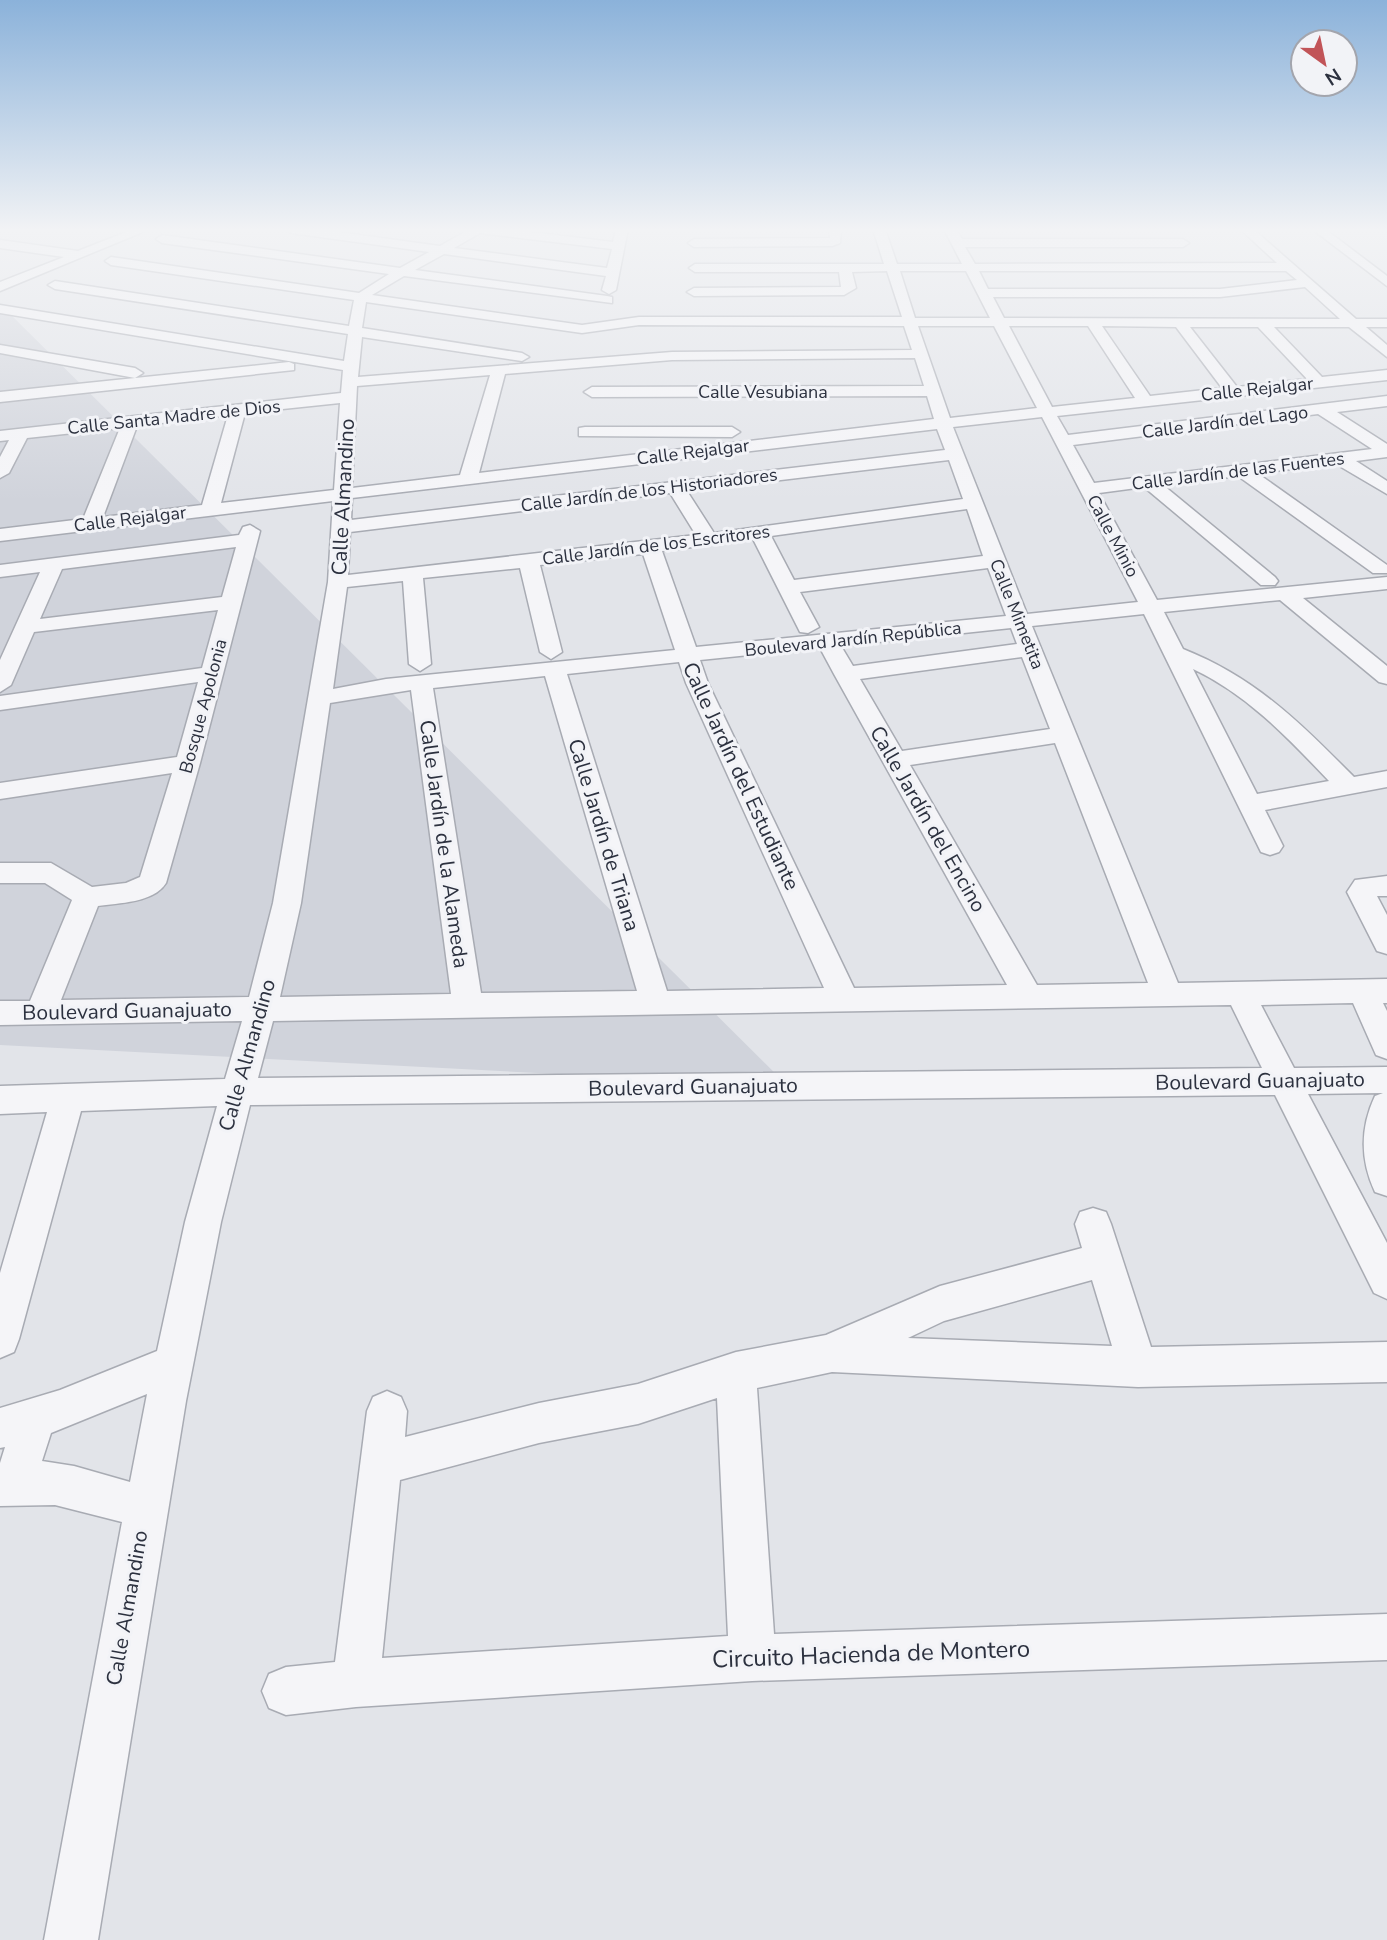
<svg xmlns="http://www.w3.org/2000/svg" width="1387" height="1940" viewBox="0 0 1387 1940" font-family="'Nunito Sans',sans-serif">
	<rect width="100%" height="100%" fill="#e2e4e9"/>
	<path fill="#d0d3db" d="M0 304 788 1086 0 1045Z"/>
	<g fill="none" stroke-linecap="round" stroke-linejoin="round">
		<g stroke="#a8abb3" stroke-width="3">
			<path id="minor" d="M134 229H150L0 291V282L64 257 0 248V240L78 251Z
				M285 229H316L440 246 470 229H505L613 242 616 229H628L616 290 609 294 602 290 606 276 444 254 415 270 607 296 612 297V303L404 276 372 295 582 325 639 317H902L887 271 852 272 856 288 844 295 694 296 687 292 694 288 841 287 839 272H695L689 268 695 264H884L873 229H885L897 264H962L944 229H956L962 239H1183L1189 243 1183 247H965L975 264 1277 263 1240 229H1253L1356 319H1387V327H1366L1387 345V357L1349 327H1274L1322 377 1387 370V380L1057 416 1068 435 1387 396V406L1337 412 1387 444V457L1356 461 1387 481V494L1336 464 1257 473 1387 565V573H1373L1238 476 1163 485 1275 577 1278 581 1275 585H1261L1144 487 1099 493 1157 600 1387 577V589L1303 598 1387 666V684L1379 682 1280 600 1164 612 1183 649C1256 678 1299 722 1354 777L1387 771V787L1265 810 1283 846 1279 852 1270 855 1261 852 1144 614 1032 626 1178 983 1387 979V1003H1383L1387 1011V1059L1376 1055 1353 1003 1261 1005 1294 1068 1387 1067V1196L1375 1192C1360 1160 1360 1128 1375 1096L1383 1093 1308 1094 1387 1243V1299L1374 1293 1275 1095 250 1105 221 1222 186 1401 98 1940H44L122 1522 55 1505 0 1506V1463L5 1447 0 1448V1408L60 1390 157 1351 185 1222 217 1106 81 1111 19 1339 14 1352 0 1358V1273L47 1112 0 1114V1086L225 1079 242 1021 0 1025V1001H30L72 900 45 883H0V863H51L92 887 126 883 140 877 172 773 0 799V783L177 757 198 682 0 710V696L202 668 218 610 34 632 11 685 0 692V660L40 572 0 577V565L239 535 243 527 250 525 260 531 200 763 166 883C154 903 118 903 98 906L61 1000 249 997 273 903 328 582 333 501 0 541V529L83 519 120 428 27 438 9 473 0 478V457L9 440 0 441V431L341 393 343 370 0 313V305L344 361 348 334 55 289 48 285 55 281 349 326 354 300 111 265 105 261 111 257 359 293 389 274 162 243 156 239 162 235 400 268 429 252 291 233ZM480 233 612 249 607 268 454 248ZM900 271H966L990 318H915ZM979 271H1286L1297 280 1220 289H988ZM1305 287 1340 319 1004 318 993 297H1220ZM366 302 582 333 639 325 904 326 912 350 672 352 358 377 362 337 522 361 529 357 522 353 362 328ZM918 326H994L1037 408 950 418ZM1009 326H1088L1135 398 1052 407ZM1102 326 1176 327 1222 388 1150 396ZM1190 327H1258L1307 379 1237 387ZM915 358 924 386 592 387 584 392 592 397 927 396 934 419 479 473 505 374 672 360ZM490 375 460 475 352 488 357 386ZM340 403 334 490 221 503 245 413ZM1318 414 1372 449 1094 483 1073 445ZM228 415 202 505 103 517 137 426ZM1042 417 1138 602 1027 614 953 427ZM937 429 945 450 351 520 352 498ZM949 460 963 499 714 533 687 491ZM670 493 696 535 348 575 350 532ZM967 509 983 556 794 580 771 536ZM753 539 800 632 808 633 819 627 800 592 988 568 1006 616 696 647 662 551ZM236 547 222 597 40 619 62 569ZM643 554 675 650 386 679 333 689 347 587 403 581 409 664 420 671 431 664 423 578 520 568 540 652 551 659 562 652 540 565ZM1011 628 1017 644 853 666 841 646ZM820 648 834 674 1007 985 854 988 708 683 700 660ZM1022 657 1050 729 902 751 860 679ZM679 662 686 683 824 988 667 991 567 674ZM1193 669C1248 695 1288 738 1329 781L1257 794ZM545 676 637 991 481 993 433 688ZM411 690 451 994 280 997 301 903 330 703ZM1055 743 1148 983 1037 985 910 765ZM1231 1005 1262 1068 258 1078 273 1021ZM147 1394 130 1482 74 1466 42 1461 51 1433Z
				M829 229H841L840 243 832 246 694 247 688 243 694 239 830 238Z
				M1312 229H1325L1387 276V286Z
				M0 345 135 368 143 373 135 378 0 353Z
				M289 362 294 364V370L0 402V392Z
				M585 427H732L740 432 732 437 579 436V428Z
				M1387 876V896H1377L1387 915V954L1377 951 1347 892 1355 880Z
				M1093 1208 1106 1212 1111 1224 1151 1347 1387 1342V1382L1138 1387 832 1372 757 1388 774 1634 1387 1614V1660L752 1681 356 1707 286 1715 269 1708 262 1691 269 1674 286 1667 335 1662 367 1411 373 1397 387 1391 401 1397 407 1411 405 1437 539 1403 638 1384 736 1352 826 1335 940 1286 1082 1248 1075 1224 1080 1212ZM1092 1280 1112 1346 908 1338 944 1321ZM717 1398 728 1636 382 1658 400 1480 539 1443 638 1424Z"/>
		</g>
		<use href="#minor" fill="#f5f5f8" fill-rule="evenodd"/>
	</g>
	<linearGradient id="sky" x2="0" y2="1"><stop stop-color="#8bb2da"/><stop offset="0.46" stop-color="#f2f3f5"/><stop offset="1" stop-color="#f2f3f5" stop-opacity="0"/></linearGradient>
	<rect width="1387" height="501" fill="url(#sky)"/>
	<g text-anchor="middle" stroke-width="6" stroke-linejoin="round" paint-order="stroke">
		<g font-size="18" fill="#2c313f" stroke="#f2f3f7">
			<text transform="translate(1257 389) rotate(-6)" y="6">Calle Rejalgar</text>
			<text x="763" y="398">Calle Vesubiana</text>
			<text transform="translate(174 417) rotate(-6)" y="6">Calle Santa Madre de Dios</text>
			<text transform="translate(1225 422) rotate(-7)" y="6">Calle Jardín del Lago</text>
			<text transform="translate(693 452) rotate(-7)" y="6">Calle Rejalgar</text>
			<text transform="translate(1238 471) rotate(-7)" y="6">Calle Jardín de las Fuentes</text>
			<text transform="translate(649 490) rotate(-7)" y="6">Calle Jardín de los Historiadores</text>
			<text transform="translate(130 519) rotate(-7)" y="6">Calle Rejalgar</text>
			<text transform="translate(1113 536) rotate(62)" y="6">Calle Minio</text>
			<text transform="translate(656 545) rotate(-7)" y="6">Calle Jardín de los Escritores</text>
			<text transform="translate(1017 614) rotate(68)" y="6">Calle Mimetita</text>
			<text transform="translate(853 639) rotate(-6)" y="6">Boulevard Jardín República</text>
			<text transform="translate(203 706) rotate(-75)" y="6">Bosque Apolonia</text>
		</g>
		<g font-size="21" fill="#2c313f" stroke="#f2f3f7">
			<text transform="translate(343 497) rotate(-87)" y="7">Calle Almandino</text>
			<text transform="translate(741 776) rotate(65)" y="7">Calle Jardín del Estudiante</text>
			<text transform="translate(928 819) rotate(60)" y="7">Calle Jardín del Encino</text>
			<text transform="translate(604 835) rotate(73)" y="7">Calle Jardín de Triana</text>
			<text transform="translate(444 844) rotate(82)" y="7">Calle Jardín de la Alameda</text>
			<text transform="translate(127 1011) rotate(-1)" y="7">Boulevard Guanajuato</text>
			<text transform="translate(247 1055) rotate(-74)" y="7">Calle Almandino</text>
			<text transform="translate(1260 1081) rotate(-1)" y="7">Boulevard Guanajuato</text>
			<text transform="translate(693 1087) rotate(-1)" y="7">Boulevard Guanajuato</text>
			<text transform="translate(127 1608) rotate(-80)" y="7">Calle Almandino</text>
		</g>
		<g font-size="24" fill="#2c313f" stroke="#f2f3f7">
			<text transform="translate(871 1654) rotate(-2)" y="8">Circuito Hacienda de Montero</text>
		</g>
	</g>
	<g transform="translate(1324 63) rotate(147)"><circle r="33" fill="#f2f3f7" stroke="#a3a5ad" stroke-width="2"/>
	<path d="M0-5L12 26L0 18L-12 26Z" fill="#c15458"/>
	<text y="-10" font-size="19" font-weight="bold" text-anchor="middle" fill="#2c313f">N</text>
	</g>
</svg>
